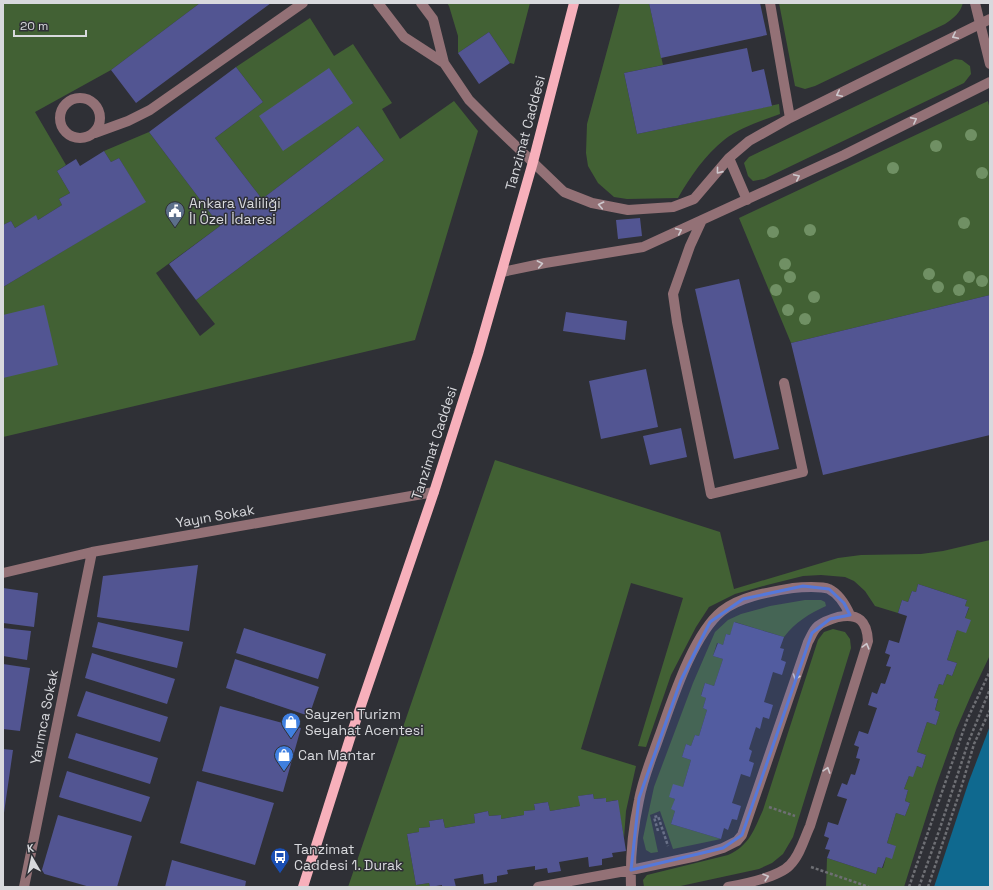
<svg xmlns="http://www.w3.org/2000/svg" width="993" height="890" viewBox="0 0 993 890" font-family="'Space Grotesk',sans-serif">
	<rect width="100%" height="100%" fill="#2f3036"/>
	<path fill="#426134" d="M3 3H200L111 70 35 112 66 165 57 171 70 193 59 199 62 205 38 220 35 216 15 228 11 221 3 225Z
		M447 3H530L514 64 510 63 489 32 458 53V36L449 6Z
		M620 3H649L663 65 624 73 637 134 779 104 780 114C761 121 741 127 724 140 705 155 690 177 678 198L627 199 614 197 598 183 588 166 586 153 587 124Z
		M779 3H963C960 13 954 18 945 24L815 86 805 89 795 86Z
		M310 18 334 56 353 44 392 103 382 109 400 139 454 101 478 131 415 340 3 437V287L145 202 119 158 111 162 104 151 149 132 220 226 156 273 200 336 215 324 196 300 384 160 358 126 262 199 215 138 263 102 236 67Z
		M955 59 962 60 970 66 971 74 964 83 764 179 753 181 748 176 744 163 749 157Z
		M988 101 990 110V295L791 343 739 218Z
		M495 460 720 532 734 589 838 558 861 555 921 554 943 551 990 540V655L972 693 956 730 936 786 904 887H826L827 858 876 874 878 867 883 868 886 857 895 846 887 843 896 813 905 816 910 803 905 801 908 790 904 789 909 776 917 766 922 768 926 755 917 752 927 722 936 725 940 712 935 710 938 700 934 698 939 684 943 685 947 674 952 676 957 663 947 660 957 630 965 618 969 608 965 606 967 600 918 584 916 592 912 591 908 602 902 600 898 613 875 606 865 591 854 581 845 577 821 575 803 576 767 585 735 594 709 607 696 627 671 675 646 747 638 746 683 598 631 583 581 749 636 766 626 811 624 838 617 800 606 802 605 798 594 799 593 794 579 796 580 806 550 811 548 802 534 804 535 810 524 811V815L501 819 500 815 489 816 488 811 474 814 475 823 445 828 443 819 429 821 430 827 419 828V832L407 834 416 885 429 883 430 887H348Z
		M805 600H821L825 602 826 606C809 614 795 622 784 637L735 622 730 635 726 634 723 645 717 643 713 656 723 659 714 686 705 683 701 695 706 698 703 708 707 710 699 736 695 735 691 746 686 744 682 757 691 760 683 787 670 797 675 799 672 809 675 811 671 824 721 839 673 849 660 811 650 815 658 852 651 853 646 850 643 838 654 787 693 683 715 632 728 620 741 614 770 606Z
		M833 629 845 632 850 639 851 648 793 837 783 854 772 863 759 869 676 887H644L643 880 647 875 728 855C749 846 754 830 763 810L818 640 824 632Z"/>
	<path fill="#0f698f" d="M990 726V887H934L969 781Z"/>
	<path fill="#525592" d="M200 3H271L136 103 111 70Z
		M649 3H760L767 35 661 58Z
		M489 32 510 63 479 84 458 53Z
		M747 48 752 72 764 69 772 106 637 134 624 73Z
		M236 67 263 102 215 138 262 199 358 126 384 160 196 300 169 264 220 226 149 132Z
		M329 68 353 103 283 151 259 116Z
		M104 151 111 162 119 158 146 202 3 287V225L11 221 15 228 36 215 38 220 62 205 59 199 70 193 57 171 76 159 80 166Z
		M640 218 642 236 618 239 616 220Z
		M739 279 779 449 734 459 695 289Z
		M990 295V435L823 475 791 343Z
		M44 305 58 365 3 378V315Z
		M566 312 627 321 625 340 563 331Z
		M646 369 658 427 601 439 589 381Z
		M681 428 687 457 650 465 643 436Z
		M198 565 189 631 97 617 103 576Z
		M918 584 967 600 965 606 969 607 965 618 971 620 966 633 957 630 947 660 957 663 952 676 947 674 943 685 939 684 934 698 938 699 935 710 940 712 936 725 927 722 917 752 926 755 922 768 917 766 913 777 909 776 904 789 908 790 905 801 910 803 905 816 896 813 887 843 896 846 892 859 886 857 882 868 878 867 876 874 827 858 830 850 825 849 829 838 824 836 828 822 838 825 847 799 837 796 842 783 847 785 851 774 855 775 860 759 856 758 859 747 854 745 859 731 868 734 877 708 868 705 872 692 877 694 881 683 885 684 891 667 886 666 890 655 885 653 889 640 899 643 907 616 898 613 902 600 908 602 912 591 916 592Z
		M3 588 38 593 34 627 3 623Z
		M98 622 183 642 177 668 92 647Z
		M734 622 784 637 780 648 784 649 781 660 786 662 782 675 773 672 764 702 773 705 769 719 763 717 760 729 756 727 749 749 752 751 749 761 754 763 750 777 741 774 732 803 741 806 737 820 732 819 728 830 724 828 721 839 671 824 675 811 671 809 675 799 669 797 673 784 683 787 691 760 682 757 686 744 691 746 695 735 699 736 707 710 703 708 706 698 701 696 705 683 714 686 723 659 713 656 718 643 723 645 726 634 730 635Z
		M3 628 31 631 27 660 3 656Z
		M244 628 326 654 318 679 236 653Z
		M92 653 175 679 167 704 85 678Z
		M235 659 319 687 309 716 226 688Z
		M3 664 30 668 20 731 3 729Z
		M86 691 168 717 160 742 77 716Z
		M220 706 301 728 283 792 202 771Z
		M76 733 158 758 150 784 68 758Z
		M3 749 13 750 4 813H3Z
		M67 771 150 797 141 822 59 797Z
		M197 781 274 803 255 865 180 843Z
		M593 794 594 799 606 798V802L618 800 626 851 612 853 613 857 602 859V865L589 867 588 857 559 862 561 871 548 873 547 868 535 870V866L507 870 508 874 497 876V882L484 884 483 874 454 879 456 887H442V885L430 887 429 883 416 885 407 834 419 832V828L430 827 429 821 443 819 445 828 475 823 474 814 488 811 489 816 501 815V819L524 815V811L535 810 534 804 548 802 550 811 580 806 578 796Z
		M58 815 132 836 117 887H90L41 873Z
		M172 860 246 881 245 887H165Z"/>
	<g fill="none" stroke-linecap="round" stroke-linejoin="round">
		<path stroke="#6e6f74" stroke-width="2.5" stroke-dasharray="3 2" stroke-linecap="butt" d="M769 807 795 816
			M658 831 654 817 658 816 668 846
			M811 867 869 887
			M909 887 967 720 990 671
			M919 887 939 831 968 743 990 689
			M928 887 962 785 974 744 990 710"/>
		<path stroke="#937176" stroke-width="10" d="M378 3 404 37 444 63
			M421 3 433 19 444 63 469 100 495 126 564 192 592 203 628 210 673 207 694 199 729 158 749 141 790 118 990 19
			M770 3 790 118
			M975 3 990 64
			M60 118a20 20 0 1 1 40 0a20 20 0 1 1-40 0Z
			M95 133 128 121 150 110 303 3
			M729 158 747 200
			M702 220 690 246 673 294 677 322 711 494 803 472 784 383
			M502 272 545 263 643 247 844 155 990 82
			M3 573 92 552 434 492
			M24 887 92 552
			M538 887 631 870 697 856 723 848 737 841 742 835 808 642C811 637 813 630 818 626 824 621 831 619 838 617 859 613 867 621 868 641L810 826C804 839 800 855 790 865 779 877 744 884 728 887
			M631 887C630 858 633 828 639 800 643 778 652 757 659 737 672 701 693 634 722 611 741 596 770 592 793 588 801 587 822 586 829 589 839 594 846 606 850 615"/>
		<path stroke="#f7b0bb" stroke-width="10" d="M303 887 352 732 434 492 478 354 533 162 574 3"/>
	</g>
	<g fill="#709064">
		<circle cx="971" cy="135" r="6"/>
		<circle cx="936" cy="146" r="6"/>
		<circle cx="893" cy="168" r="6"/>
		<circle cx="982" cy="173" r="6"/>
		<circle cx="964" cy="223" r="6"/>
		<circle cx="810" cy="230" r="6"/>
		<circle cx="773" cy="232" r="6"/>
		<circle cx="785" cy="264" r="6"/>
		<circle cx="929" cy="274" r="6"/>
		<circle cx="790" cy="277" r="6"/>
		<circle cx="969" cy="277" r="6"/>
		<circle cx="982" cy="281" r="6"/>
		<circle cx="938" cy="287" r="6"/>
		<circle cx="776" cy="290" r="6"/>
		<circle cx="959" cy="290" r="6"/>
		<circle cx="814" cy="297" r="6"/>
		<circle cx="788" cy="310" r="6"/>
		<circle cx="805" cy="319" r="6"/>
	</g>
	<defs><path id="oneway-chevron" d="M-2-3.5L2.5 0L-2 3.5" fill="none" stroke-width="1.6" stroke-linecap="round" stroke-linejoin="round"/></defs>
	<g stroke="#cec9ce">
		<use href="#oneway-chevron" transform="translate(955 36) rotate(154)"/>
		<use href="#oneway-chevron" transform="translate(839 94) rotate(154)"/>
		<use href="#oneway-chevron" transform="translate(914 120) rotate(-27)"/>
		<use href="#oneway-chevron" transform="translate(719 171) rotate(129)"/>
		<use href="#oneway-chevron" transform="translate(797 177) rotate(-25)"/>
		<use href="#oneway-chevron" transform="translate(601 205) rotate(-168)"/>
		<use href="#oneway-chevron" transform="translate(679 231) rotate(-24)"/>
		<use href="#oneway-chevron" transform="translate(540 264) rotate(-11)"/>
		<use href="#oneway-chevron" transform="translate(866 646) rotate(-75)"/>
		<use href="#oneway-chevron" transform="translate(796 677) rotate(109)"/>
		<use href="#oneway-chevron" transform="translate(827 770) rotate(-72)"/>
		<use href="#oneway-chevron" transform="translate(766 877) rotate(-18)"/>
	</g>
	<path fill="#5578da" fill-opacity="0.2" stroke="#5578da" stroke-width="3" stroke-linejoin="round" d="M803 586 829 589 844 603 850 615 830 619 812 633 742 835 723 848 631 870 639 798 681 680 710 622 743 599Z"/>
	<defs>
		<g id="civic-pin" transform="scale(1)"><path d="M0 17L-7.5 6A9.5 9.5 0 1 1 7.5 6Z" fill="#5c6f8a" stroke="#2f3036"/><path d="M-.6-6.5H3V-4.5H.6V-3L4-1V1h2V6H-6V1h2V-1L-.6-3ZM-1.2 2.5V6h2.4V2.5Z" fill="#fff"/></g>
		<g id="shop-pin" transform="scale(1)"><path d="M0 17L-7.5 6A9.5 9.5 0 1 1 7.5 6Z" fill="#3f7fe0" stroke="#2f3036"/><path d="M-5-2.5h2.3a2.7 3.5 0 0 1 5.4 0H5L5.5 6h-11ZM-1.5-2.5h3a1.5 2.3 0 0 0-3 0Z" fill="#fff"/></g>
		<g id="bus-pin" transform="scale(1)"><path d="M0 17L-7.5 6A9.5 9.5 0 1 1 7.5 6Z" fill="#1a4fb4" stroke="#2f3036"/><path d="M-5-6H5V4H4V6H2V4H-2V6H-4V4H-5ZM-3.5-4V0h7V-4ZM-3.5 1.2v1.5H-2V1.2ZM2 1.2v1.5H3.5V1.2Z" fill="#fff"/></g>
	</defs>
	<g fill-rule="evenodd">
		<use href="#civic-pin" x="175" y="211"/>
		<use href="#shop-pin" x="291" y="722"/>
		<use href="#shop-pin" x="284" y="755"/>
		<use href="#bus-pin" x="280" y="857"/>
	</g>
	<g text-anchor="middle" stroke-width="3" stroke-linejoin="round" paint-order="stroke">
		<g font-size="14" fill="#d8d9dd" stroke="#2f3036">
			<text transform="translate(525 133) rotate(-75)" y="5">Tanzimat Caddesi</text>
			<text transform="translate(434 443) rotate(-72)" y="5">Tanzimat Caddesi</text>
			<text transform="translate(215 516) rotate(-10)" y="5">Yayın Sokak</text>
			<text transform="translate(44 717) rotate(-79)" y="5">Yarımca Sokak</text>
		</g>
		<g font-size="14" fill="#d8d9dd" stroke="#2f3036" text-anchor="start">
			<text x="189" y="208">Ankara Valiliği<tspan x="189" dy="16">İl Özel İdaresi</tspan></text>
			<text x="305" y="719">Sayzen Turizm<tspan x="305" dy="16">Seyahat Acentesi</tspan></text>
			<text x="298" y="760">Can Mantar</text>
			<text x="294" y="854">Tanzimat<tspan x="294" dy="16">Caddesi 1. Durak</tspan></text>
		</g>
	</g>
	<rect width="993" height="890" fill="none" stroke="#d8d9dd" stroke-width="8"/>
	<g transform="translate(32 858) rotate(351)" stroke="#2f3036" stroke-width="3" paint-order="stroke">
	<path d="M0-3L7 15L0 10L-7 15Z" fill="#d8d9dd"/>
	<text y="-6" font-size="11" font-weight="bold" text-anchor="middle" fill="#d8d9dd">K</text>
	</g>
	<path d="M14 30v6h72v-6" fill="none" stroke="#d8d9dd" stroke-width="2"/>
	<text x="20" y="30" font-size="12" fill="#d8d9dd" stroke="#2f3036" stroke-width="3" paint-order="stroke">20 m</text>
</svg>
